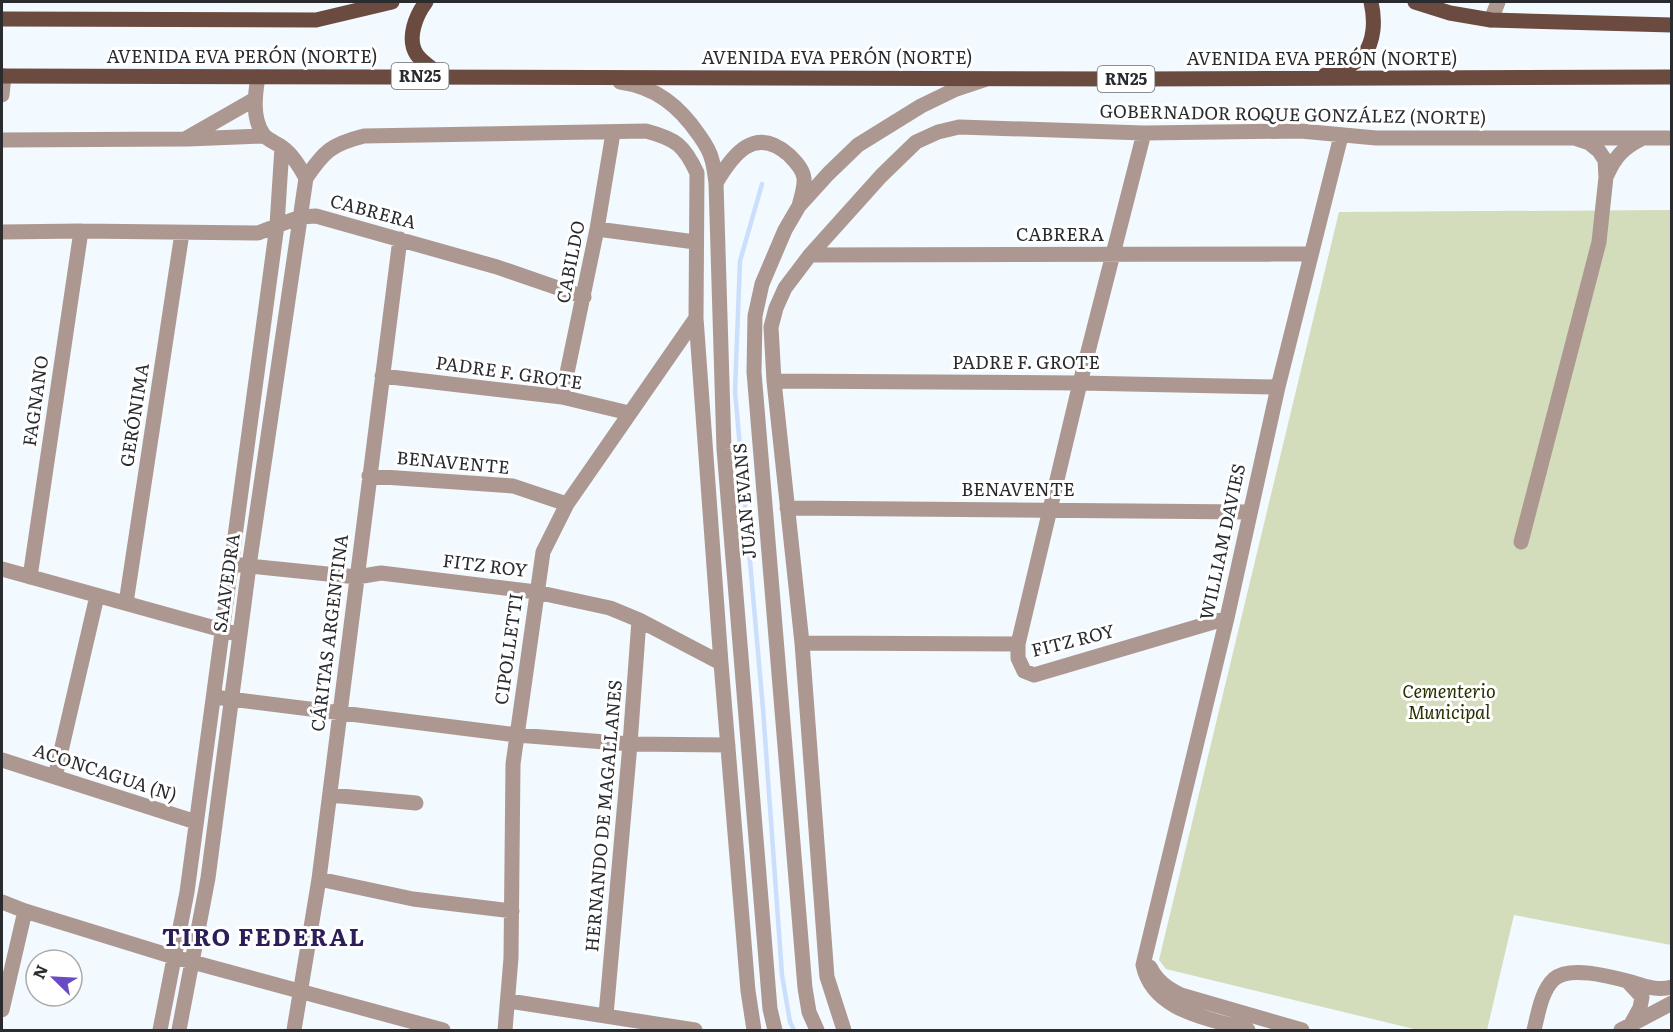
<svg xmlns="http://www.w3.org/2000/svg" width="1673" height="1032" viewBox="0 0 1673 1032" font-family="Literata,serif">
	<rect width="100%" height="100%" fill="#f2f9ff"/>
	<path fill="#d3dcbb" d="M1671 210V945L1514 915 1487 1030H1418L1166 969 1159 960 1339 212Z"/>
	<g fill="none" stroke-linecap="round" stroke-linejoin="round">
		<path stroke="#cbdefc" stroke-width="4.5" d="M762 184 740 261 735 391 763 709 782 975 790 1022 794 1030"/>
		<path stroke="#ac9891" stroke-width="15" d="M1491 20 1498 2
			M620 82C656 87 679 106 699 135 704 142 710 151 712 160 714 167 715 175 716 183L724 449 770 1009 775 1030
			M2 95 4 76
			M188 139 263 136
			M2 140 185 139 255 99
			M1607 175C1615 157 1623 148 1641 139
			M306 178C324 151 332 144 364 136L646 131C676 139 684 145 697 173L696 318 721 663 748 991 754 1030
			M716 183C733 154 755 125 789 155 795 161 803 169 804 178 805 186 801 198 799 206
			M597 229 695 242
			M2 232 81 231 258 233 300 217 316 216 497 267 584 297
			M810 255 1311 254
			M382 376 562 397 629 413
			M774 381 1080 383 1278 387
			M562 397 597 229 613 133
			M369 476 513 486 567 504
			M787 508 1249 512
			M1521 542 1599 242 1606 177 1605 160 1599 151 1589 143 1577 139
			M240 565 357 577 381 573 536 592 610 608 639 620 721 663
			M2 569 233 633
			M30 577 81 231
			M126 603 182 233
			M802 643 1018 644V658L1024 671 1034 675 1227 618
			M1018 644 1080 383 1144 133
			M222 698 517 735 630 744 728 745
			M2 760 196 822
			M55 777 97 596
			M330 795 416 803
			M319 879 413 899 512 911
			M2 902 25 911 174 957 443 1030
			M1150 967C1157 981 1167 988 1181 995L1302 1030
			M1629 983 1642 997 1640 1008 1630 1026
			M509 1001 695 1030
			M2 1010 25 911
			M606 1015 630 744 639 620
			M160 1030 187 892 277 225 282 147
			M179 1030 208 878 249 566 306 178C299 166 293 155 282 147 277 143 267 140 263 134 252 118 255 95 258 77
			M294 1030 319 879 400 239
			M505 1030 511 958 513 764 543 552 567 504 696 318
			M817 1030 809 1012 805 988 754 372 755 316 762 284 785 230 799 206 828 174 858 145 921 106 954 90 984 80
			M844 1030 827 977 802 643 774 381 771 327 776 308 785 288 810 255 881 176 916 142 938 132 959 127 1144 133 1301 131 1376 138H1672
			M1248 1030C1209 1018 1153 1012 1143 965L1227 618 1278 387 1341 136
			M1534 1030C1538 1015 1541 991 1554 979 1570 965 1612 977 1631 982 1644 986 1657 991 1672 987
			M1621 1030 1672 1003"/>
		<path stroke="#6b4a3f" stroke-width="15" d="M426 2C416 15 406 39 417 55 423 63 434 70 442 76
			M1415 2 1450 13 1491 20 1672 25
			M2 19 316 20 392 2
			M1325 75C1335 72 1356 64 1363 56 1375 41 1375 19 1371 2
			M2 76 1135 79 1672 77"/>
	</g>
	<g text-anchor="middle" stroke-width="6" stroke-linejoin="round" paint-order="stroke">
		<g fill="#fff" stroke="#696b6d" stroke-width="1.5">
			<rect x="391.5" y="63" width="57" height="26" rx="4.5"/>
			<rect x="1097.5" y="66" width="57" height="26" rx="4.5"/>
		</g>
		<g font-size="16" font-weight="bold" fill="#292b2e">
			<text x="420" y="82">RN25</text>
			<text x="1126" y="85">RN25</text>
		</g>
		<g font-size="18" fill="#292b2e" stroke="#fff">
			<text x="242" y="63">AVENIDA EVA PERÓN (NORTE)</text>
			<text x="837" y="64">AVENIDA EVA PERÓN (NORTE)</text>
			<text x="1322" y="65">AVENIDA EVA PERÓN (NORTE)</text>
			<text transform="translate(1293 115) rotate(1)" y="6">GOBERNADOR ROQUE GONZÁLEZ (NORTE)</text>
			<text transform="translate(373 212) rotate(15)" y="6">CABRERA</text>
			<text x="1060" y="241">CABRERA</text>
			<text transform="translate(571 262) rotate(-79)" y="6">CABILDO</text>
			<text x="1026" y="369">PADRE F. GROTE</text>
			<text transform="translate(509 373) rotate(8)" y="6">PADRE F. GROTE</text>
			<text transform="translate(36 401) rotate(-82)" y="6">FAGNANO</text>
			<text transform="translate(135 415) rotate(-81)" y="6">GERÓNIMA</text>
			<text transform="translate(453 463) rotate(5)" y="6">BENAVENTE</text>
			<text x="1018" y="496">BENAVENTE</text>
			<text transform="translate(745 501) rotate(-95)" y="6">JUAN EVANS</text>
			<text transform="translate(1223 542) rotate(-78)" y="6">WILLIAM DAVIES</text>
			<text transform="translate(485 566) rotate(7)" y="6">FITZ ROY</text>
			<text transform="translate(227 583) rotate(-82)" y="6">SAAVEDRA</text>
			<text transform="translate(330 633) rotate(-83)" y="6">CÁRITAS ARGENTINA</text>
			<text transform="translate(1073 641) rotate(-14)" y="6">FITZ ROY</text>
			<text transform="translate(509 649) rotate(-82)" y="6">CIPOLLETTI</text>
			<text transform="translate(105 773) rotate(18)" y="6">ACONCAGUA (N)</text>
			<text transform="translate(604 816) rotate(-85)" y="6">HERNANDO DE MAGALLANES</text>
		</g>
		<g font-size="18" font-style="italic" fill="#273000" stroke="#fff">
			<text x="1449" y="698">Cementerio<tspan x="1449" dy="21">Municipal</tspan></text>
		</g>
		<g font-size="24" font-weight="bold" letter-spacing="1.5" fill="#2c1e58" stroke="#fff">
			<text x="264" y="946">TIRO FEDERAL</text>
		</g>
	</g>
	<rect width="1673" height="1032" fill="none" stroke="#292b2e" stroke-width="6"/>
	<g transform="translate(54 978) rotate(294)"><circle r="28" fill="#ffffff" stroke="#a9aaab" stroke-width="1.5"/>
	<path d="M0-4.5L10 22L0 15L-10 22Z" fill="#694bc4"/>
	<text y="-9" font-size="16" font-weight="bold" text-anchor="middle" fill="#292b2e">N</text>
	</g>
</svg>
